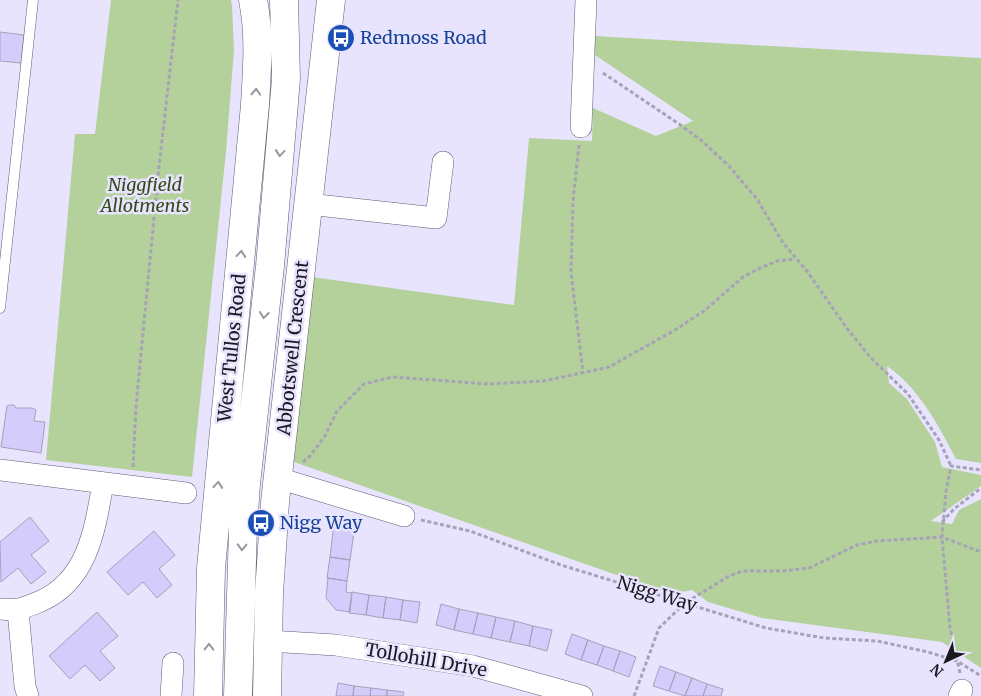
<svg xmlns="http://www.w3.org/2000/svg" width="981" height="696" viewBox="0 0 981 696" font-family="Merriweather,serif">
	<rect width="100%" height="100%" fill="#e8e4fe"/>
	<path fill="#b5d19b" d="M111 0H231L232 6 234 50 226 152 192 477 46 460 75 134H95Z
		M595 36 981 58V463L956 459C939 426 918 387 887 366L889 383 907 399 935 442 942 467 981 475V486L931 521 952 524 959 510 981 499V668L942 642 762 618 708 602 692 590 671 594 291 461 312 277 514 305 529 138 592 141 593 108 656 136 693 121 595 55Z"/>
	<path fill="#d4ccfb" stroke="#a5a1ba" d="M0 32 24 35 21 63 0 61Z
		M10 405H14L16 408H32L36 410 34 421 45 422 41 453 1 447 7 406Z
		M30 517 49 541 31 555 46 572 31 584 18 568 1 582 0 542Z
		M334 523 355 525 350 560 330 557Z
		M154 531 175 555 159 569 172 585 157 598 143 582 128 595 107 572Z
		M330 557 350 560 347 581 327 578Z
		M328 578 347 581 346 592 352 593 350 612 336 610 326 598Z
		M352 592 369 595 366 615 349 613Z
		M369 595 386 597 383 618 366 615Z
		M386 597 403 600 400 620 383 618Z
		M403 600 420 602 417 623 400 620Z
		M441 604 459 609 454 630 436 625Z
		M459 609 478 613 473 634 454 630Z
		M97 612 118 636 100 651 115 668 100 681 85 665 70 679 49 656Z
		M478 613 496 617 491 638 473 634Z
		M496 617 515 621 510 642 491 638Z
		M515 621 533 626 529 646 510 642Z
		M533 626 552 630 547 651 529 646Z
		M572 634 588 640 581 660 565 654Z
		M588 640 604 646 597 665 581 660Z
		M604 646 620 651 613 671 597 665Z
		M620 651 636 657 629 677 613 671Z
		M660 666 676 672 669 691 653 686Z
		M676 672 692 678 685 696 669 691Z
		M692 678 707 684 703 696H685Z
		M338 683 354 686 353 696H336Z
		M707 684 723 689 721 696H703Z
		M354 686 371 688 370 696H353Z
		M371 688 387 690V696H370Z
		M387 690 404 692 403 696H387Z"/>
	<g fill="none" stroke-linecap="round" stroke-linejoin="round">
		<g stroke="#605c72" stroke-width="11">
			<path id="lane" d="M0 308 33 0"/>
		</g>
		<g stroke="#605c72" stroke-width="22">
			<path id="street" d="M581 127 586 0
				M308 204 436 218 443 162
				M0 470 186 493
				M278 478 404 516
				M0 609C19 611 24 608 41 601 88 580 95 529 103 483
				M18 611 25 686 28 696
				M268 641 336 645 473 666 582 696
				M171 696 173 663
				M959 696 962 690"/>
		</g>
		<g stroke="#605c72" stroke-width="29">
			<path id="secondary" d="M208 696 211 568 255 105C257 70 260 35 253 0
				M238 696 243 528 246 484 270 266 286 79 284 0
				M267 696 269 594 275 502 331 0"/>
		</g>
		<path stroke="#a6a3b7" stroke-width="3" stroke-dasharray="4 2.5" stroke-linecap="butt" d="M603 73 679 124 702 141 729 166 757 199 783 243 807 271 846 327 870 357 908 394 939 440 951 466
			M579 145 573 201 571 272 583 373
			M303 462 310 456 325 436 337 411 364 384 393 377 488 384 544 381 609 367 675 330 704 311 743 277 760 268 777 261 795 259
			M133 467 136 406 159 166 178 0
			M421 520 470 531 561 565 766 628 824 638 877 641 928 652 957 661 981 676
			M942 522 954 509 981 488
			M960 673 950 628 942 537 946 491 951 466 981 470
			M634 696 659 628 685 603 729 576 743 571H782L809 568 857 545 877 541 942 537 981 552"/>
		<use href="#lane" stroke="#fff" stroke-width="10"/>
		<use href="#street" stroke="#fff" stroke-width="21"/>
		<use href="#secondary" stroke="#fff" stroke-width="28"/>
	</g>
	<defs><path id="oneway-chevron" d="M-2-3.5L2.5 0L-2 3.5" fill="none" stroke-width="1.6" stroke-linecap="round" stroke-linejoin="round" transform="scale(1.25)"/></defs>
	<g stroke="#98979b">
		<use href="#oneway-chevron" transform="translate(256 92) rotate(-87)"/>
		<use href="#oneway-chevron" transform="translate(280 153) rotate(95)"/>
		<use href="#oneway-chevron" transform="translate(241 254) rotate(-85)"/>
		<use href="#oneway-chevron" transform="translate(264 315) rotate(96)"/>
		<use href="#oneway-chevron" transform="translate(218 485) rotate(-85)"/>
		<use href="#oneway-chevron" transform="translate(242 547) rotate(92)"/>
		<use href="#oneway-chevron" transform="translate(209 647) rotate(-89)"/>
	</g>
	<defs>
		<g id="bus-disc" transform="scale(1.4375)"><circle r="9.5" fill="#1a4fb4" stroke="#e8e4fe"/><path d="M-5-6H5V4H4V6H2V4H-2V6H-4V4H-5ZM-3.5-4V0h7V-4ZM-3.5 1.2v1.5H-2V1.2ZM2 1.2v1.5H3.5V1.2Z" fill="#fff"/></g>
	</defs>
	<g fill-rule="evenodd">
		<use href="#bus-disc" x="341" y="38"/>
		<use href="#bus-disc" x="261" y="523"/>
	</g>
	<g text-anchor="middle" stroke-width="5" stroke-linejoin="round" paint-order="stroke">
		<g font-size="18" fill="#164399" stroke="#e8e4fe" text-anchor="start">
			<text x="360" y="44">Redmoss Road</text>
			<text x="280" y="529">Nigg Way</text>
		</g>
		<g font-size="18" font-style="italic" fill="#344b17" stroke="#e8e4fe">
			<text x="145" y="191">Niggfield<tspan x="145" dy="21">Allotments</tspan></text>
		</g>
		<g font-size="18" fill="#1a1821" stroke="#e8e4fe">
			<text transform="translate(232 348) rotate(-84)" y="6">West Tullos Road</text>
			<text transform="translate(293 348) rotate(-84)" y="6">Abbotswell Crescent</text>
			<text transform="translate(657 594) rotate(17)" y="6">Nigg Way</text>
			<text transform="translate(426 660) rotate(10)" y="6">Tollohill Drive</text>
		</g>
	</g>
	<g transform="translate(946 661) rotate(224)" stroke="#e8e4fe" stroke-width="4" paint-order="stroke">
	<path d="M0-4L9 19L0 12L-9 19Z" fill="#1a1821"/>
	<text y="-8" font-size="14" font-weight="bold" text-anchor="middle" fill="#1a1821">N</text>
	</g>
</svg>
